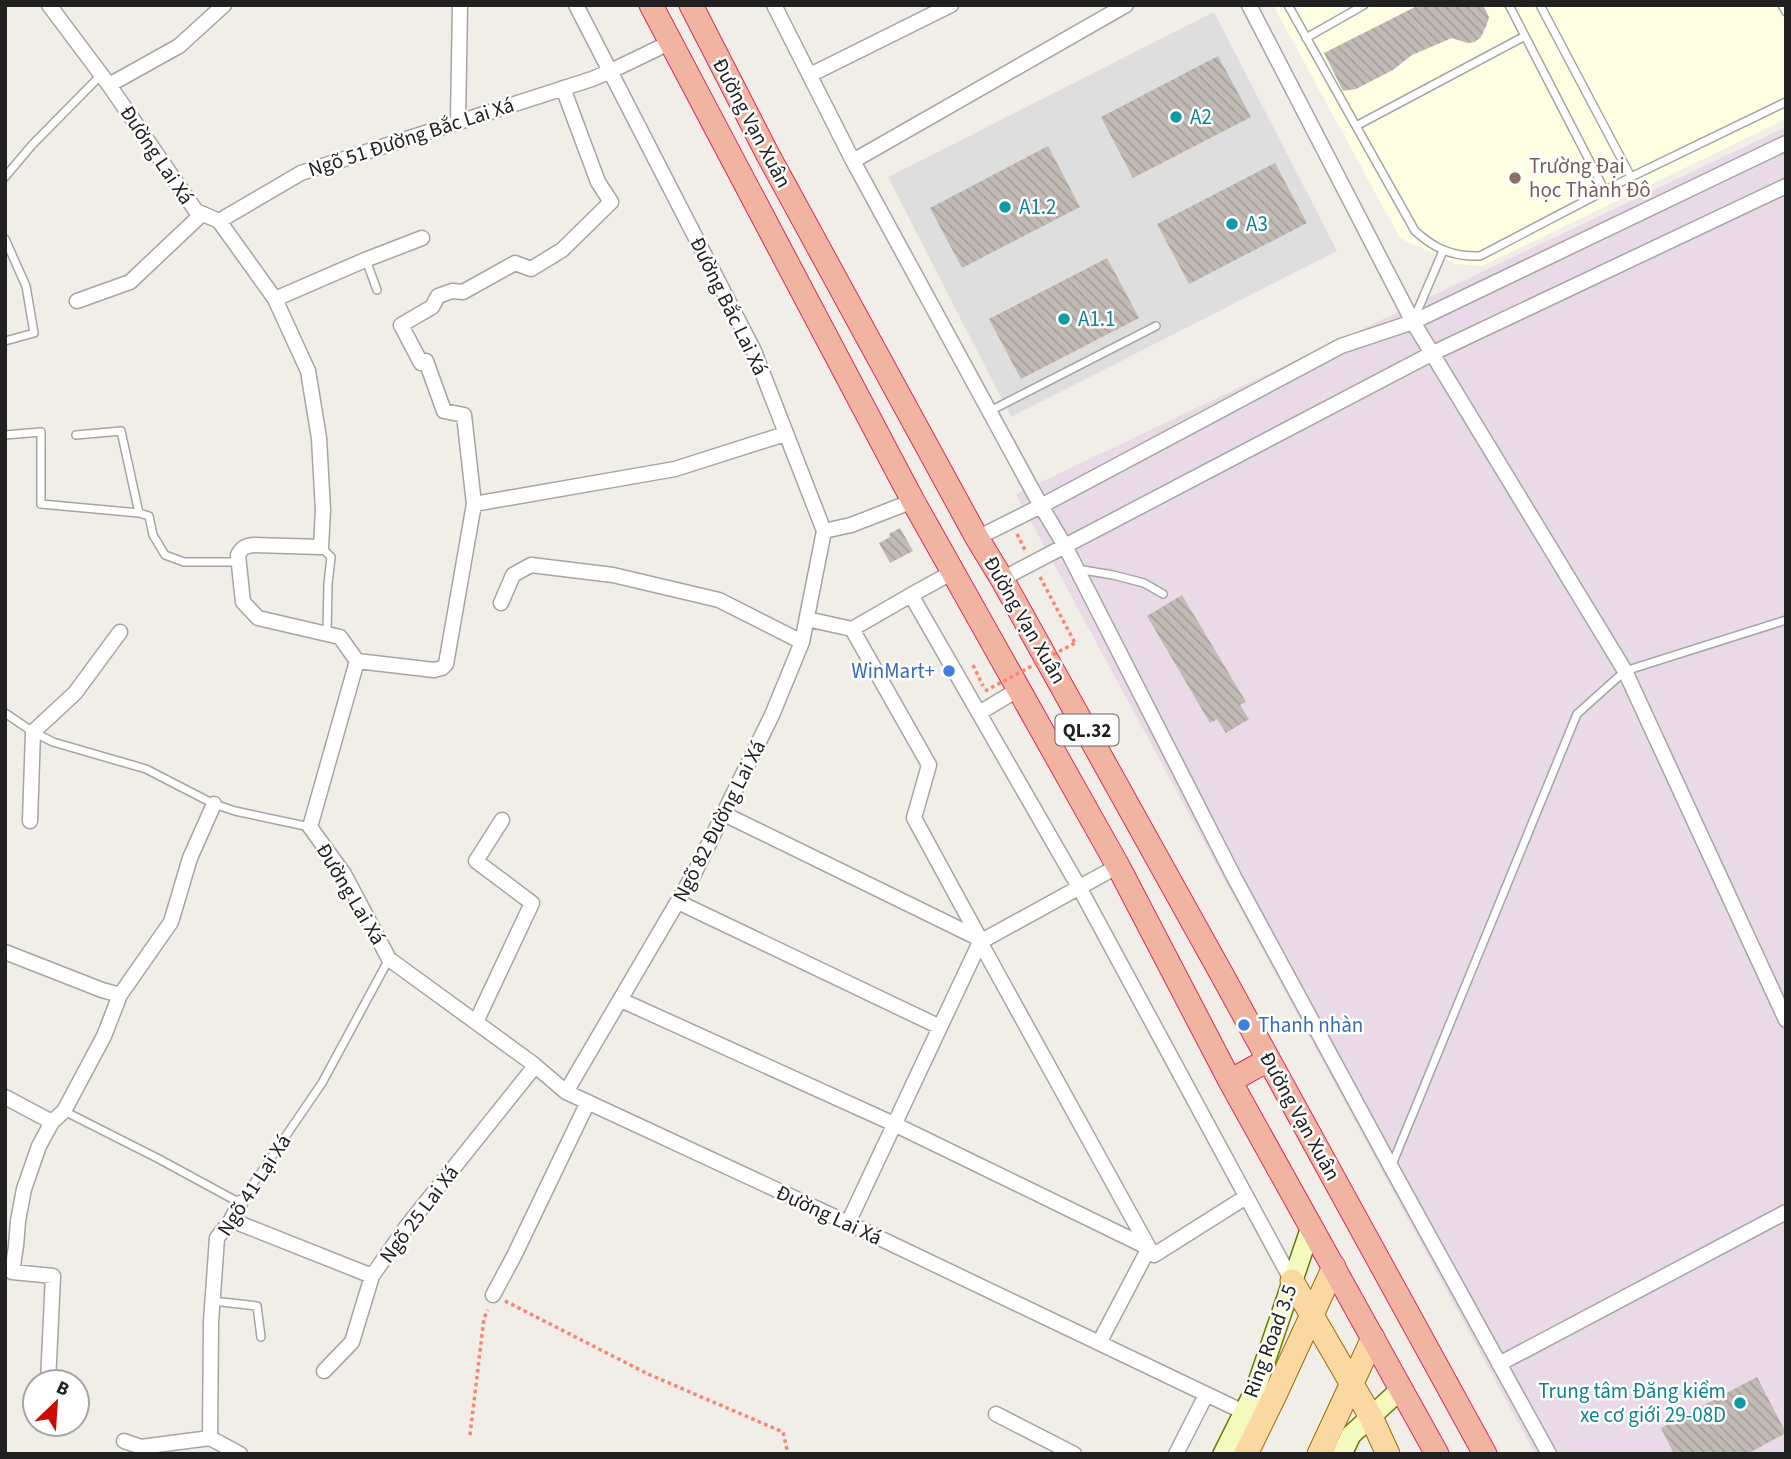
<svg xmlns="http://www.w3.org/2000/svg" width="1791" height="1459" viewBox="0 0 1791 1459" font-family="'Source Sans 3',sans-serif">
	<defs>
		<pattern id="building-back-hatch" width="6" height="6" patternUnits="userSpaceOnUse" patternTransform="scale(1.75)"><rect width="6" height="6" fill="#c2bab4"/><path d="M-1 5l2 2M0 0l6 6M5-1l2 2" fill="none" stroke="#a6a09a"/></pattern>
	</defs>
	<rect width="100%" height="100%" fill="#f1eee7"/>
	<path fill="#dfdede" d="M1214 12 1337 251 1011 417 888 177Z"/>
	<path fill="#ead9e6" d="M1786 127V1454H1535L1016 494Z"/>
	<path fill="#feffe2" d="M1273 5H1786V119L1482 266 1455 264 1400 238Z"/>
	<path fill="url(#building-back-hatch)" d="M1419 5H1483L1489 17 1487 24 1481 37 1475 42 1467 43 1452 38 1412 55 1393 70 1356 89 1343 91 1324 53Z
		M1218 56 1251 117 1133 178 1101 117Z
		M1048 146 1080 207 962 268 930 208Z
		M1275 163 1307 223 1189 284 1157 224Z
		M1107 258 1139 318 1021 379 989 319Z
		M900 528 913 551 890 563 879 543 890 537 889 534Z
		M1182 595 1246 702 1240 705 1249 719 1226 733 1217 719 1210 723 1147 616Z
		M1757 1377 1786 1433 1747 1454H1674L1661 1428Z"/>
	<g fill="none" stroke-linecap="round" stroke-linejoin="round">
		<g stroke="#a5a5a5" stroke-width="10">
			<path id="service" d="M1288 5 1415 231C1435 249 1453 257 1480 256L1631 177 1786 102
				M1509 5 1605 191
				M1540 5 1631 177
				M1782 5 1786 12
				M1306 38 1364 5
				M1356 126 1525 36
				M5 177 32 145 101 75
				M5 239 26 286 34 333 5 341
				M366 260 377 290
				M1413 321 1443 251
				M990 411 1156 326
				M5 435 41 432V504L139 513
				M76 435 121 431 139 513 149 516 153 535 165 555 184 562H238
				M321 547 331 557 328 584 327 633
				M1077 569 1113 575 1144 583 1163 594
				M5 713 33 732 53 742 146 769 214 804 235 811 310 827
				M64 1111 159 1159 240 1203 322 1083 389 959
				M1391 1167 1577 714 1625 671 1786 620
				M213 1301 257 1306 261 1337"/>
		</g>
		<g stroke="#a5a5a5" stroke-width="17">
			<path id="minor" d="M49 5 109 85 196 211 219 221 275 299 308 371 319 438 323 510 321 547 254 545C246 546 242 547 238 555L243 602 258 618 340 637 357 661 310 827 344 874 389 959 532 1063 566 1092 848 1223 1252 1416
				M576 5 754 351 824 531
				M774 5 853 161 1041 506 1065 546 1234 877 1391 1167 1549 1454
				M1249 5 1413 322 1625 671 1786 1020
				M810 75 951 5
				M109 85 179 46 224 5
				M458 121 460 5
				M853 161 1126 5
				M219 221 301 173 592 79 611 71 671 42
				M275 299 365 260 422 238
				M77 301 130 282 202 214
				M421 363 401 325 432 307 438 296 452 291 463 292 515 263 531 269 562 250 611 202 598 182 563 88
				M474 504 675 469 785 434
				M824 531 851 525 913 501
				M977 538 1041 506 1341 346 1413 322 1786 143
				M1002 579 1431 354 1786 186
				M911 595 953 572
				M501 603 513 575 531 565 613 575 719 600 802 642
				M807 619 852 629 929 765 914 818 980 939V942L1149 1248 1154 1255 1246 1197
				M852 629 911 595 1079 887 1292 1281
				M357 661 434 670 442 668 446 664 474 504 464 415 444 411 426 361
				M979 713 1019 689
				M724 814 980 939
				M30 821 33 732 75 693 120 632
				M678 902 940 1027
				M5 952 102 990 120 995
				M621 1000 894 1124 1149 1248 1099 1343
				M476 1022 532 903 476 861 502 820
				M566 1092 695 872 772 715 802 642 824 531
				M5 1097 52 1122
				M231 1220 372 1276
				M848 1223 980 942 1118 866
				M493 1295 514 1256 588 1102
				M1499 1364 1786 1212
				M324 1371 352 1342 372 1276 407 1226 535 1066
				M48 1382 53 1276 12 1272 16 1246 18 1221 24 1189 39 1146 52 1122 64 1111 104 1036 120 995 171 922 190 858 214 804
				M996 1414 1074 1454
				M210 1438 211 1322 217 1238 231 1220 240 1203
				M124 1441 141 1447 210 1438 240 1454
				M1176 1454 1206 1395"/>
		</g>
		<g stroke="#687807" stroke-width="22">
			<path id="secondary" d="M1223 1454 1256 1388 1311 1227
				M1342 1454 1351 1435 1401 1389"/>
		</g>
		<g stroke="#9b6e02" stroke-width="25">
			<path id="primary" d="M1292 1281 1371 1417 1388 1454
				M1246 1454 1274 1397 1334 1267
				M1319 1454 1373 1338"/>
		</g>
		<g stroke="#d92a60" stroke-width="25">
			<path id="trunk" d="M651 5 913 501 1118 866 1230 1081 1437 1454
				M691 5 768 155 977 538 1002 579C1165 870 1325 1161 1485 1454
				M1230 1081 1268 1060"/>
		</g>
		<path stroke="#f88471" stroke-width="3.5" stroke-dasharray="3.5 3.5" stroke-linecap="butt" d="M1017 534 1026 552
			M1040 577 1075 643
			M973 665 983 686
			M505 1301 648 1374 783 1432 788 1454
			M470 1435 484 1318 488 1310"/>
		<use href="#service" stroke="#fff" stroke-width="7"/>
		<use href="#minor" stroke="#fff" stroke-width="14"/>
		<use href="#secondary" stroke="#f4f9bd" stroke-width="19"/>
		<use href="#primary" stroke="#fbd8a2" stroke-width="23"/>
		<use href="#trunk" stroke="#f0b4a0" stroke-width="23"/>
		<path stroke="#f88471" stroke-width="3.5" stroke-dasharray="3.5 3.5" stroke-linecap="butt" d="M985 691 1075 643"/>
	</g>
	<g fill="#0f9aa8" stroke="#fff" stroke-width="2.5">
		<circle cx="1176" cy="117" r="7"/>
		<circle cx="1005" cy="207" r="7"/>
		<circle cx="1232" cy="224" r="7"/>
		<circle cx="1064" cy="319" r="7"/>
		<circle cx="1740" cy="1403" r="7"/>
	</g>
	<circle fill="#8d6e63" stroke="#fff" stroke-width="2.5" cx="1515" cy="178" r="7"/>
	<g fill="#3f7fe0" stroke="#fff" stroke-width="2.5">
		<circle cx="949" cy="671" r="7"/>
		<circle cx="1244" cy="1025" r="7"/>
	</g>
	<g text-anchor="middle" stroke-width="5" stroke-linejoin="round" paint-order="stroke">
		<rect fill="#fff" stroke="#646464" stroke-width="2" x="1055.5" y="714.5" width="63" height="31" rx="5"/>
		<g font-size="19" font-weight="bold" fill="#212121">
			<text x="1087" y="737">QL.32</text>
		</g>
		<g font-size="21" fill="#0d838f" stroke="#fff" text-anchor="start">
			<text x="1190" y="124">A2</text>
			<text x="1019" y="214">A1.2</text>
			<text x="1246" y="231">A3</text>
			<text x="1078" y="326">A1.1</text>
			<text x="1726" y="1398" text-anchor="end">Trung tâm Đăng kiểm<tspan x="1726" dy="24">xe cơ giới 29-08D</tspan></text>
		</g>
		<g font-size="21" fill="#212121" stroke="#fff">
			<text transform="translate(752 123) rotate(62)" y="7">Đường Vạn Xuân</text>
			<text transform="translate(411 137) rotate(-18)" y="7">Ngõ 51 Đường Bắc Lai Xá</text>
			<text transform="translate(157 155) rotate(56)" y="7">Đường Lai Xá</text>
			<text transform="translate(729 306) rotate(64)" y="7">Đường Bắc Lai Xá</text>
			<text transform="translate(1025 620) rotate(60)" y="7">Đường Vạn Xuân</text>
			<text transform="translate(719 821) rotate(-63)" y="7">Ngõ 82 Đường Lai Xá</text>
			<text transform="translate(351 894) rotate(59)" y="7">Đường Lai Xá</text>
			<text transform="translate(1300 1116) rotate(61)" y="7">Đường Vạn Xuân</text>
			<text transform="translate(254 1185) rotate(-57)" y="7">Ngõ 41 Lại Xá</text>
			<text transform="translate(419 1214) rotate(-53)" y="7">Ngõ 25 Lai Xá</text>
			<text transform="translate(829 1215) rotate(25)" y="7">Đường Lai Xá</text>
			<text transform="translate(1270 1341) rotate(-70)" y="7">Ring Road 3.5</text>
		</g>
		<g font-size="21" fill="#785e54" stroke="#fff" text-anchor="start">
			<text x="1529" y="173">Trường Đại<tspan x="1529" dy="24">học Thành Đô</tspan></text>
		</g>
		<g font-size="21" fill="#366cbe" stroke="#fff" text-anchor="end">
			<text x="935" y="678">WinMart+</text>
			<text x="1258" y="1032" text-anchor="start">Thanh nhàn</text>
		</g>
	</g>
	<rect width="1791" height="1459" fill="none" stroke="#212121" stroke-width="14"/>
	<g transform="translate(56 1403) rotate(25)"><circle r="33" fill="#ffffff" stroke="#a6a6a6" stroke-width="2"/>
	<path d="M0-5L12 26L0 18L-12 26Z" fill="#ce0b03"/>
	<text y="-10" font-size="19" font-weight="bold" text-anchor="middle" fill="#212121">B</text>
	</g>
</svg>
